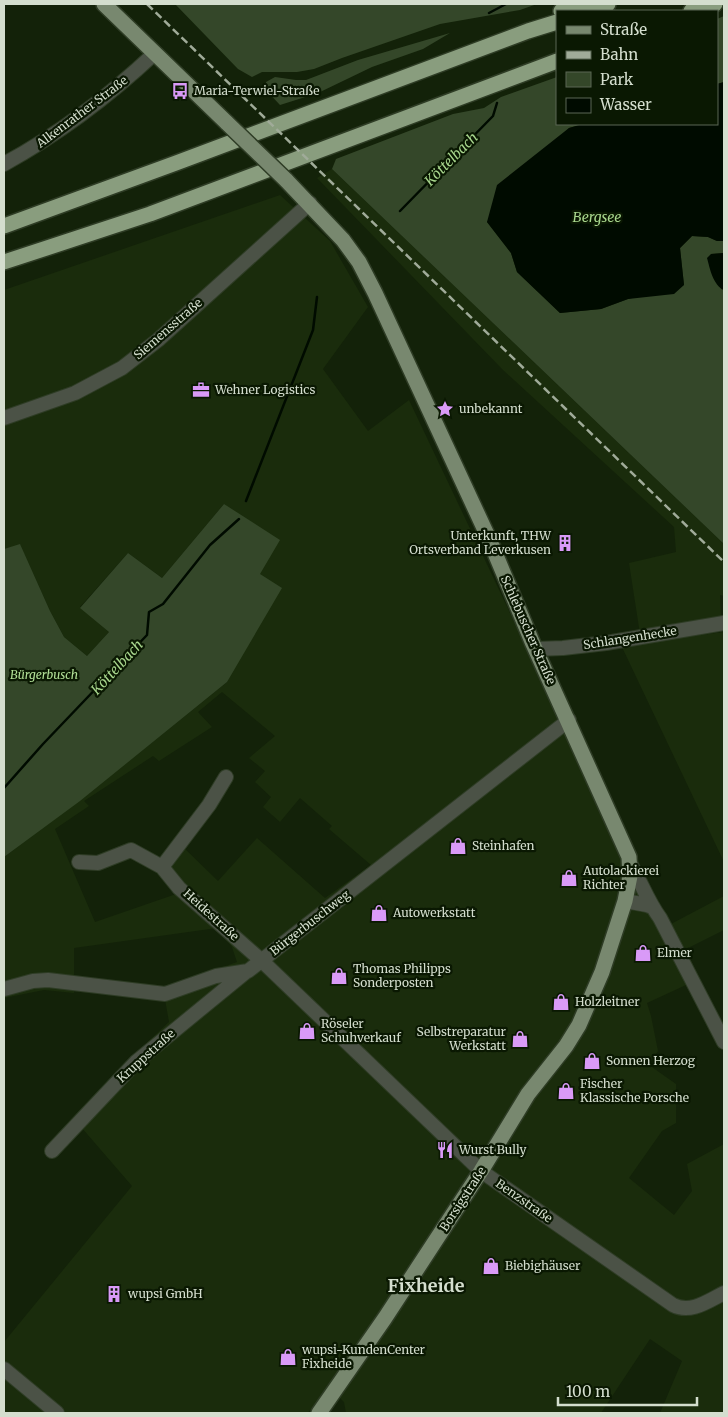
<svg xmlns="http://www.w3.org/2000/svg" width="728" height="1417" viewBox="0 0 728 1417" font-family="Merriweather,serif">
	<rect width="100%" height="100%" fill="#132209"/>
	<path fill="#1a2c0c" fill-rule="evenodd" d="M332 169 724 544V596L720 595 721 622 640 634 629 563 676 552 674 527 503 370 317 178Z
		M280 195 330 241 368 307 323 369 368 431 409 400 558 714 669 925 724 896V930L684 950 699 979 647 1003 651 1016 658 1051 649 1065 676 1084V1123L662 1131 629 1178 674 1215 692 1191 687 1164 724 1144V1413H660L682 1361 650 1339 601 1413H346L344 1402 328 1386 308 1413H4V1342L132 1186 75 1120 137 1052 169 1022 163 988 237 962 232 947 217 928 74 948V993L44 990 4 998V857L83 798 227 682 260 574 224 504 162 578 128 553 80 607 109 632 87 656 64 637 50 611 20 545 4 549V290ZM222 692 275 736 249 758 265 771 255 782 271 797 263 807 280 822 300 798 332 826 329 829 371 865 325 898 257 838 218 881 183 847 161 877 179 893 95 922 55 829 89 806 84 801 153 756 159 761 212 727 198 712Z
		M724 632V862L621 645Z"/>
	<path fill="#344729" d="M175 4H537L520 10 440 24 342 58 314 69 297 72H262L252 77 238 69Z
		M724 16V82L717 84V19Z
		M450 33 423 49 372 67 318 93 280 105 265 89 266 82 275 77 296 80H306L358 60Z
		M557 77V124H583L569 128 487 222 511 253 517 272 560 313 601 309 628 299 684 285 680 248 692 236 708 237 717 241H724V253L711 254 721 289 724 290V544L332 169 336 159 453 114 484 108 501 97Z
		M224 504 280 540 260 574 282 588 227 682 80 801 4 857V549L20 544 50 611 64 637 87 656 109 632 80 608 128 553 162 578Z"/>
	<path fill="#000b00" d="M724 82V241H717L708 237 692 236 680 248 684 285 674 294 628 299 601 309 560 313 517 272 511 253 487 222 497 185 569 128 583 124H717V84Z
		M724 253V290C713 285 710 269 707 258L711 254Z"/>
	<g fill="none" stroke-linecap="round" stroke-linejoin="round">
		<path stroke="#000b00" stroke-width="2.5" d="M489 13 506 4
			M400 211 493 116 497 103
			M246 501 313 330 317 297
			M4 788 43 744 147 635 149 612 163 604 210 545 239 519"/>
		<g stroke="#2e3c25" stroke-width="16">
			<path id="minor" d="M4 164C59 134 109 96 155 53
				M4 418 75 393 122 368 158 340 310 203
				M536 649 563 648 606 643 724 623
				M226 777 209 805 162 867 179 888 262 961 481 1171 673 1305C691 1314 708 1301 724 1293
				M79 862 98 863 131 850 162 867
				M631 865C641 882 648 902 660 918L724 1042
				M625 901 647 905 652 907
				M4 989 33 981 48 980 165 994 216 976 248 971 569 720
				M52 1151 136 1062 247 971
				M4 1369 57 1413"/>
		</g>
		<g stroke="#2e3c25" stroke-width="18">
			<path id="major" d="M104 4 227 123
				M286 180 343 240 359 262 375 293 490 541 533 644 629 857 630 876 625 901 602 972 579 1025 566 1046 528 1094 481 1171 385 1318 319 1413"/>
		</g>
		<g stroke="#2e3c25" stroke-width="18">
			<path id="highway" d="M561 11 579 4
				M588 11 608 4
				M691 11 715 4
				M4 226 176 163 528 31 557 22
				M4 262 150 214 557 61"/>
		</g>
		<use href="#minor" stroke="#4b5246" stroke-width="14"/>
		<use href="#major" stroke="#78886f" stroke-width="15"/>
		<use href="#highway" stroke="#899d7e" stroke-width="15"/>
		<path stroke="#a0ab99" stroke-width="2.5" stroke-dasharray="8 4" stroke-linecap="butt" d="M147 4 724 562"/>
		<g stroke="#2e3c25" stroke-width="18" stroke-linecap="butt">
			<path id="major-bridge" d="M227 123 286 180"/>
		</g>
		<use href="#major-bridge" stroke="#78886f" stroke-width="15"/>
	</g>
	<defs>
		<g id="bus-bare" transform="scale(1.35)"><path d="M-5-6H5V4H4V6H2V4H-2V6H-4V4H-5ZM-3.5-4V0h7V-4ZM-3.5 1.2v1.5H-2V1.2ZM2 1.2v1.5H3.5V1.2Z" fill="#d99af7" stroke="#0a1802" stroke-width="2.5" paint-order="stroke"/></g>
		<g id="office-bare" transform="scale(1.35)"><path d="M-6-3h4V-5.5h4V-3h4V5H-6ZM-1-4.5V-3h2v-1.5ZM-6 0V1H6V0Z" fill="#d99af7" stroke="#0a1802" stroke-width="2.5" paint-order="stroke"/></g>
		<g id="sight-bare" transform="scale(1.35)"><path d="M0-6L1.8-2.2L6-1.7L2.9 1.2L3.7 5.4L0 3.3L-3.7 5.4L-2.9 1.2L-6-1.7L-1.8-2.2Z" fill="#d99af7" stroke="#0a1802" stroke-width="2.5" paint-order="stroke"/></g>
		<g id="building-bare" transform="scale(1.35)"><path d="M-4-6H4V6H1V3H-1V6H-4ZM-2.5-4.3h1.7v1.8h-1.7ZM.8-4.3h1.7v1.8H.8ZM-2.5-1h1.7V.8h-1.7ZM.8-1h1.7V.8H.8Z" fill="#d99af7" stroke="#0a1802" stroke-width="2.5" paint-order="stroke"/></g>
		<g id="shop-bare" transform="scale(1.35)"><path d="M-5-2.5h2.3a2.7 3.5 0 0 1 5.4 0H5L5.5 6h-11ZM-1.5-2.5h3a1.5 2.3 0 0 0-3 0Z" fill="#d99af7" stroke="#0a1802" stroke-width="2.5" paint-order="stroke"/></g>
		<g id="restaurant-bare" transform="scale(1.35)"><path d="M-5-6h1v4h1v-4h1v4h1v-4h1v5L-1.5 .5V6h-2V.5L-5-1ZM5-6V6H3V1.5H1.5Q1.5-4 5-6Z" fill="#d99af7" stroke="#0a1802" stroke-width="2.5" paint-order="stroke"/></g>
	</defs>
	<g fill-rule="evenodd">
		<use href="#bus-bare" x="180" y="91"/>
		<use href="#office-bare" x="201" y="390"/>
		<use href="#sight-bare" x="445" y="409"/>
		<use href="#building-bare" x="565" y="543"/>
		<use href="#shop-bare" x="458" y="846"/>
		<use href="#shop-bare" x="569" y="878"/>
		<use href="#shop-bare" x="379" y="913"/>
		<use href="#shop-bare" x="643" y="953"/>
		<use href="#shop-bare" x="339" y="976"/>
		<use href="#shop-bare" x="561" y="1002"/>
		<use href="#shop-bare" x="307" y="1031"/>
		<use href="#shop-bare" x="520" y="1039"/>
		<use href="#shop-bare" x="592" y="1061"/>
		<use href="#shop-bare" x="566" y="1091"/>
		<use href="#restaurant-bare" x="445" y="1150"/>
		<use href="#shop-bare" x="491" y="1266"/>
		<use href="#building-bare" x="114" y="1294"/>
		<use href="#shop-bare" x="288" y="1357"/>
	</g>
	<g text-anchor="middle" stroke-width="4.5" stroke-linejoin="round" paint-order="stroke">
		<g font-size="12" fill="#d4dece" stroke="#0a1802" text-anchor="start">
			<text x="194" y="95">Maria-Terwiel-Straße</text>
			<text x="215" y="394">Wehner Logistics</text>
			<text x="459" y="413">unbekannt</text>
			<text x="551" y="540" text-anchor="end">Unterkunft, THW<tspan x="551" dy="14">Ortsverband Leverkusen</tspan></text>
			<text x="472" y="850">Steinhafen</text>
			<text x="583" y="875">Autolackierei<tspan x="583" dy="14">Richter</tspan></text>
			<text x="393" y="917">Autowerkstatt</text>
			<text x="657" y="957">Elmer</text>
			<text x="353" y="973">Thomas Philipps<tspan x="353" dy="14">Sonderposten</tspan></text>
			<text x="575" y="1006">Holzleitner</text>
			<text x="321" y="1028">Röseler<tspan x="321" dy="14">Schuhverkauf</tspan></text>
			<text x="506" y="1036" text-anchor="end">Selbstreparatur<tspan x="506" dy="14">Werkstatt</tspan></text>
			<text x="606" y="1065">Sonnen Herzog</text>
			<text x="580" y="1088">Fischer<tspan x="580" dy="14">Klassische Porsche</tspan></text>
			<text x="459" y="1154">Wurst Bully</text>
			<text x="505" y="1270">Biebighäuser</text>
			<text x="128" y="1298">wupsi GmbH</text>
			<text x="302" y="1354">wupsi-KundenCenter<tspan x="302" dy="14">Fixheide</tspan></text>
		</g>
		<g font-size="12" fill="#d4dece" stroke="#0a1802">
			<text transform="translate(82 112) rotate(-37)" y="4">Alkenrather Straße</text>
			<text transform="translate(168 329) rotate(-41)" y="4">Siemensstraße</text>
			<text transform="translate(528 630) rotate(66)" y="4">Schlebuscher Straße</text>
			<text transform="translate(630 638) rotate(-9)" y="4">Schlangenhecke</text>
			<text transform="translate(211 915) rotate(42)" y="4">Heidestraße</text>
			<text transform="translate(310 923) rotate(-38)" y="4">Bürgerbuschweg</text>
			<text transform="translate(146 1056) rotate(-42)" y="4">Kruppstraße</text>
			<text transform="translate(463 1199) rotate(-57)" y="4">Borsigstraße</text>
			<text transform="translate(524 1201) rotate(35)" y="4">Benzstraße</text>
		</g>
		<g font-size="12" font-style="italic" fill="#b2e097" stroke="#0a1802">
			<text x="44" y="679">Bürgerbusch</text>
		</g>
		<g font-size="14" font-style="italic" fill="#a8d68d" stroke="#0a1802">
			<text transform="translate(451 159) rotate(-45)" y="5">Köttelbach</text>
			<text x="597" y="222">Bergsee</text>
			<text transform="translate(117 667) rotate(-47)" y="5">Köttelbach</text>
		</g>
		<g font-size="18" font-weight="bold" fill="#d4dece" stroke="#0a1802">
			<text x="426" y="1292">Fixheide</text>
		</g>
	</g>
	<rect width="728" height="1417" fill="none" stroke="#d4dece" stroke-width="10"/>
	<rect x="556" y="10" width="162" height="115" fill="#0a1802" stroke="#5b6754"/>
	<rect x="566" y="26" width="25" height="8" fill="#78886f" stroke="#5b6754"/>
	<text x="600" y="35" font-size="15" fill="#d4dece">Straße</text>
	<rect x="566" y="51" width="25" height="8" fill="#a0ab99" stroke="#5b6754"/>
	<text x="600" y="60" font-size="15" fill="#d4dece">Bahn</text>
	<rect x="566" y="72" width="25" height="15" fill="#344729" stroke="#5b6754"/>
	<text x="600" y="85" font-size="15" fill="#d4dece">Park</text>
	<rect x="566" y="98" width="25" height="15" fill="#000b00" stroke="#5b6754"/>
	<text x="600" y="110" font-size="15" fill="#d4dece">Wasser</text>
	<path d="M558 1397v8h139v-8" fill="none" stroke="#d4dece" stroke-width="2.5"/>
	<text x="566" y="1397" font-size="15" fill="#d4dece" stroke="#0a1802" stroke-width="4" paint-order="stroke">100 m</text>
</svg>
